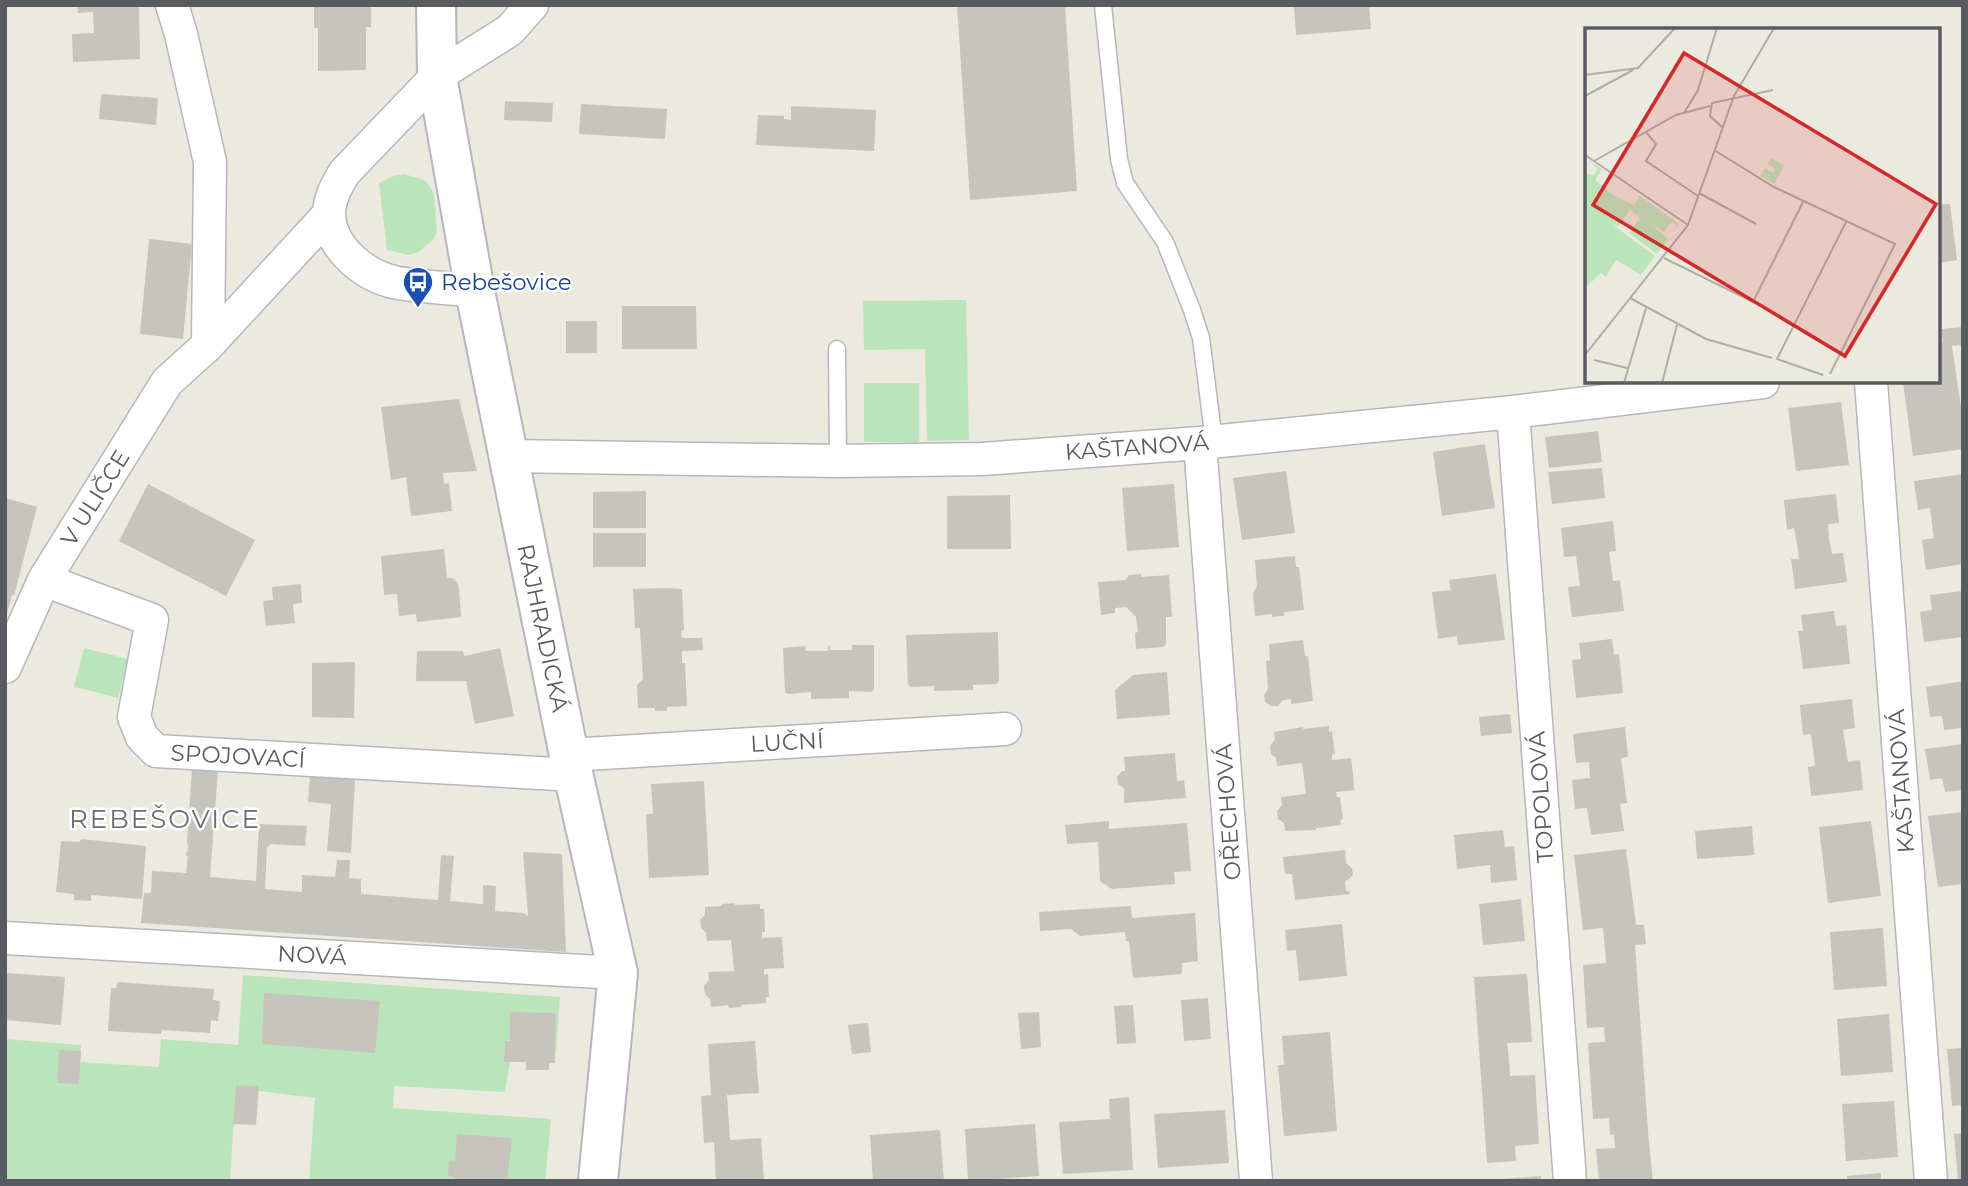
<svg xmlns="http://www.w3.org/2000/svg" width="1968" height="1186" viewBox="0 0 1968 1186" font-family="Montserrat,sans-serif">
	<rect width="100%" height="100%" fill="#ece9df"/>
	<path fill="#bae5bb" d="M404 174 425 180 430 187 434 194 437 232 433 240 418 252 409 255 387 250 379 183 393 176Z
		M966 300 969 440 927 441 925 349 864 350 863 301Z
		M864 383H919V442H864Z
		M84 648 128 659 118 698 74 687Z
		M243 975 560 997 555 1064 554 1063 556 1013H511L510 1041 505 1042 504 1062H510L505 1092 394 1086 393 1108 551 1119 545 1181H309L315 1098 259 1091V1086L236 1085 230 1181H5V1039L81 1045 80 1062 159 1067 161 1039 238 1045Z"/>
	<path fill="#c6c4bc" d="M77 5H139L140 59 73 62 72 34 94 33 93 12 78 13Z
		M314 5H371V27H366V70L318 71V28H314Z
		M957 5H1065L1077 191 970 200Z
		M1294 5H1369L1371 29 1296 35Z
		M101 94 158 98 156 125 99 119Z
		M505 101 553 103 552 122 504 120Z
		M581 104 667 109 665 139 579 134Z
		M791 106 876 110 874 151 756 145 758 115 784 116V119L791 120Z
		M1950 204 1957 260 1938 263V205Z
		M149 239 192 244 183 339 140 334Z
		M622 306H696L697 349H622Z
		M566 321H597V353H566Z
		M1963 327V345L1952 346 1963 421V449L1913 456 1903 382H1938V342H1943L1941 329Z
		M459 399 477 471 443 473 444 484 449 483 452 511 411 516 406 477 391 480 381 407Z
		M1841 402 1849 465 1796 471 1788 408Z
		M1598 431 1602 462 1549 468 1545 437Z
		M1485 444 1495 508 1442 516 1433 452Z
		M1602 468 1605 498 1552 504 1548 472Z
		M1286 471 1295 533 1242 540 1233 478Z
		M1963 474V564L1926 570 1922 540 1934 538 1932 524 1930 508 1918 510 1914 481Z
		M148 484 255 540 226 596 119 541Z
		M1174 484 1179 547 1127 551 1122 488Z
		M646 491V528H593V492Z
		M1836 494 1839 523 1828 524 1829 539 1832 554 1843 553 1847 582 1795 589 1791 559H1799L1797 544 1794 528 1787 530 1784 500Z
		M1010 495 1011 549H947V496Z
		M5 498 37 507 14 596 12 595 6 617Z
		M1613 521 1616 551 1609 552 1613 581 1620 580 1624 611 1572 617 1568 587 1580 586 1576 556 1564 557 1561 528Z
		M593 533H646V567H593Z
		M444 549 447 578H452L457 582 459 588 461 617 417 622 416 614 399 616 397 594 384 595 381 556Z
		M1295 556 1296 567H1299L1304 610 1284 612V616L1272 617V614L1255 616 1253 593 1257 586 1255 560Z
		M1141 574V577L1169 575 1172 617H1166V644L1163 647 1136 649 1135 633 1138 632 1136 617 1126 607 1115 608V613L1101 615 1098 582 1126 580 1129 575Z
		M1496 574 1505 640 1458 645 1457 636 1438 639 1432 592 1451 590 1449 580Z
		M301 584 302 603 293 604 295 623 266 626 263 601 273 600 272 587Z
		M666 588 682 589 684 630 681 631 682 638H702L703 650 682 651V663H685L687 706 667 707V711H655V708H638L637 685 643 679 640 628H635L633 589Z
		M1963 591V637L1924 642 1920 612 1932 610 1930 595Z
		M1834 611 1836 626 1846 625 1850 664 1803 669 1798 631H1803L1801 615Z
		M998 632 999 681 996 684 973 685V690L934 691V686L911 687 908 684 906 635Z
		M1612 639 1614 655 1619 654 1623 693 1576 698 1572 660 1581 659 1579 643Z
		M1303 640 1305 656H1308L1313 701 1291 704V699L1283 700 1278 706H1271L1265 702 1264 695 1268 689 1266 661 1270 660 1269 644Z
		M828 645 830 646V650H852V645H874V689L872 692 849 691V698L811 699V692L788 694 785 692 783 648 805 646 806 651H828Z
		M500 648 514 716 475 724 466 681H416L417 651H463L464 656Z
		M355 662 354 718 312 717V663Z
		M1167 672 1170 715 1117 719 1115 690 1133 675Z
		M1963 681V728L1944 730 1942 716 1930 717 1926 687Z
		M1852 699 1855 728 1843 730 1848 762 1860 760 1863 790 1811 796 1808 767 1815 766 1811 734 1803 735 1800 705Z
		M1510 714 1512 733 1481 736 1479 717Z
		M1329 726V732L1332 731 1335 754 1332 755V760L1351 758 1353 774 1354 790 1336 792 1337 797H1340L1343 819 1340 820 1341 825 1316 828V830L1285 831 1284 823 1278 819 1277 811 1282 805 1281 797 1306 794 1302 763 1277 766 1276 758 1271 754 1270 746 1275 740 1274 732 1303 727V729Z
		M1625 727 1628 757 1621 758 1627 803 1620 804 1624 831 1591 835 1587 808 1575 809 1572 780 1590 778 1589 762 1576 763 1573 734Z
		M1963 744V790L1945 792 1942 778 1930 780 1925 749Z
		M1175 753 1177 781 1184 780 1186 798 1124 803V788L1118 784 1117 777 1122 771H1125L1124 757Z
		M192 768 218 770 210 877 256 881 259 824 307 826 305 846 271 844 267 847 265 889 302 892V875L335 877 337 860H350L349 878 361 879V894L438 900 441 855 454 856 450 901 483 904V885L496 886 495 911 523 913 528 916 523 852 562 854 566 952 141 923 144 893H151L152 871 186 873 188 856H186V851L188 852V844H187Z
		M310 776 355 779 351 853 327 851 331 804 308 802Z
		M704 781 709 875 649 878 646 814H653L651 784Z
		M1963 812V884L1938 887 1928 816Z
		M1109 821V829L1187 823 1191 871 1174 872 1175 884 1112 889 1100 881 1098 842 1067 844 1065 825Z
		M1871 821 1881 896 1828 903 1819 827Z
		M1752 826 1754 855 1697 859 1695 831Z
		M1503 830 1505 847 1514 846 1517 880 1491 883 1490 865 1457 869 1454 835Z
		M82 839 146 846 142 899 91 895V901L74 900V894L56 892 61 841 79 842Z
		M1626 849 1636 925H1644L1646 944 1635 945 1648 1132 1653 1181H1599L1596 1149 1615 1148 1614 1134 1610 1135 1609 1118 1593 1119 1588 1043 1605 1042 1604 1027 1587 1028 1583 965 1606 963 1605 948 1603 928 1583 930 1574 855Z
		M1345 850 1346 863 1352 868 1353 875 1348 880 1345 881 1346 891H1349L1350 894 1295 900 1292 874H1285L1283 857Z
		M1521 899 1525 941 1483 945 1479 904Z
		M735 903V905L760 904V909H764L765 932H762V938L782 937 784 968 764 969V975L768 974 769 997H766V1003L741 1005V1007L729 1008 728 1005 711 1007 710 999 705 994 704 986 709 980 708 972 734 971 731 940 707 941 706 933 701 928 700 920 705 915V907L722 906V904Z
		M1131 906 1132 918 1195 913 1198 961 1182 963V974L1133 978 1129 941H1126L1125 932 1080 936 1071 929 1040 931 1039 912Z
		M1342 924 1347 976 1299 981 1296 950 1287 951 1285 930Z
		M1883 928 1887 986 1834 990 1830 932Z
		M5 973 65 977 61 1025 5 1020Z
		M1527 974 1532 1042 1507 1043 1509 1059 1510 1076 1535 1075 1539 1144 1515 1146 1516 1161 1487 1163 1474 977Z
		M117 982 214 989 213 1000 220 1001 218 1021 211 1020 210 1033 162 1030 161 1034 108 1031 111 988H116Z
		M264 993 380 1001 375 1053 262 1044Z
		M1208 998 1211 1039 1184 1041 1181 1000Z
		M1133 1005 1136 1043 1117 1044 1114 1006Z
		M510 1012 556 1013 555 1052 554 1063H549V1070H526V1062H504L505 1041H510Z
		M1039 1012 1041 1047 1021 1049 1018 1013Z
		M1889 1014 1893 1072 1841 1076 1837 1019Z
		M868 1023 871 1052 852 1054 848 1025Z
		M1330 1032 1337 1131 1284 1136 1278 1065H1284L1282 1036Z
		M755 1041 759 1093 727 1095 729 1124 730 1140 761 1138 764 1181H716L714 1142 704 1143 701 1096 711 1095 708 1044Z
		M1963 1048V1105L1952 1106 1947 1049Z
		M59 1050 81 1051 79 1084 57 1083Z
		M236 1085 259 1086 256 1125 233 1124Z
		M1129 1097 1133 1170 1063 1174 1059 1122 1110 1119 1109 1099Z
		M1894 1101 1898 1157 1846 1161 1842 1104Z
		M1225 1110 1229 1163 1158 1168 1154 1114Z
		M1035 1124 1039 1176 968 1181 965 1129Z
		M940 1130 944 1181H873L870 1135Z
		M1963 1133V1181H1958L1954 1134Z
		M457 1134 512 1138 507 1181H454V1177L448 1176 449 1160 455 1161Z
		M1881 1173V1181H1847V1176Z
		M1541 1176V1181H1501V1179Z"/>
	<g fill="none" stroke-linecap="round" stroke-linejoin="round">
		<g stroke="#b5b7bd" stroke-width="19">
			<path id="service" d="M1103 5 1119 159 1125 183 1165 242 1192 310 1201 338 1214 441
				M837 349 838 461"/>
		</g>
		<g stroke="#b5b7bd" stroke-width="35">
			<path id="minor" d="M172 5 181 34 210 162 208 345
				M475 291C450 288 423 287 398 283 366 277 330 249 329 214 329 199 337 185 344 173L437 76 510 30 532 5
				M1871 382 1931 1181
				M1513 412 1570 1181
				M1200 443 1256 1181
				M508 456 838 461 982 459 1200 443 1513 412 1763 382
				M44 580 152 620 134 717 142 737 156 751 574 775
				M5 667 44 580 167 382 208 345 329 214
				M569 755 1005 729
				M5 938 618 973"/>
		</g>
		<g stroke="#b5b7bd" stroke-width="42">
			<path id="tertiary" d="M436 5 437 76 475 291 569 755 618 973 598 1181"/>
		</g>
		<use href="#service" stroke="#fff" stroke-width="16"/>
		<use href="#minor" stroke="#fff" stroke-width="32"/>
		<use href="#tertiary" stroke="#fff" stroke-width="38"/>
	</g>
	<defs>
		<g id="bus-pin" transform="scale(1.575)"><path d="M0 17L-7.5 6A9.5 9.5 0 1 1 7.5 6Z" fill="#1a4fb4" stroke="#fff"/><path d="M-5-6H5V4H4V6H2V4H-2V6H-4V4H-5ZM-3.5-4V0h7V-4ZM-3.5 1.2v1.5H-2V1.2ZM2 1.2v1.5H3.5V1.2Z" fill="#fff"/></g>
	</defs>
	<g fill-rule="evenodd">
		<use href="#bus-pin" x="418" y="282"/>
	</g>
	<g text-anchor="middle" stroke-width="5" stroke-linejoin="round" paint-order="stroke">
		<g font-size="23" fill="#164399" stroke="#fff" text-anchor="start">
			<text x="441" y="290">Rebešovice</text>
		</g>
		<g font-size="23" fill="#585c61" stroke="#fff">
			<text transform="translate(1137 447) rotate(-4)" y="8">KAŠTANOVÁ</text>
			<text transform="translate(95 498) rotate(-58)" y="8">V ULIČCE</text>
			<text transform="translate(543 628) rotate(78)" y="8">RAJHRADICKÁ</text>
			<text transform="translate(787 742) rotate(-3)" y="8">LUČNÍ</text>
			<text transform="translate(238 756) rotate(3)" y="8">SPOJOVACÍ</text>
			<text transform="translate(1901 781) rotate(-94)" y="8">KAŠTANOVÁ</text>
			<text transform="translate(1541 797) rotate(-94)" y="8">TOPOLOVÁ</text>
			<text transform="translate(1228 812) rotate(-94)" y="8">OŘECHOVÁ</text>
			<text transform="translate(312 955) rotate(3)" y="8">NOVÁ</text>
		</g>
		<g font-size="26" letter-spacing="2" fill="#696d73" stroke="#fff">
			<text x="165" y="828">REBEŠOVICE</text>
		</g>
	</g>
	<g transform="translate(1585 28)">
		<rect width="355" height="355" fill="#ece9df"/>
		<path d="M186 130 199 138 189 156 184 153 187 147 183 152 175 148 180 140 188 145 190 141 183 136ZM7 135 17 141 10 152 28 167 49 177 55 168 94 196 88 204 92 197 86 194 79 204 65 195 83 211 72 226 44 205 55 190 45 182 34 198 28 197 70 228 56 247 31 232 21 249 16 245 0 260V145L8 147 13 141Z" fill="#bae5bb"/>
		<path fill="none" stroke="#adada9" stroke-width="2" d="M0 47 53 40 90 0M0 68 48 42M99 85 113 62 132 0M137 99 125 88 127 75 188 62M60 103 71 116 61 133 113 168M129 122 189 159 310 216 245 346M0 127 103 197M9 133 91 87 125 78M114 165 171 196M79 230 168 274 218 174M45 270 121 311 187 330M0 327 103 197 149 68 189 0M9 332 42 340M238 347 192 331 261 194M39 355 61 280M77 355 92 297"/>
		<path fill="#d62828" fill-opacity="0.15" stroke="#d62828" stroke-width="3.5" d="M99 25 351 176 260 328 8 177Z"/>
		<rect width="355" height="355" fill="none" stroke="#585c61" stroke-width="3.5"/>
	</g>
	<rect width="1968" height="1186" fill="none" stroke="#585c61" stroke-width="14"/>
</svg>
